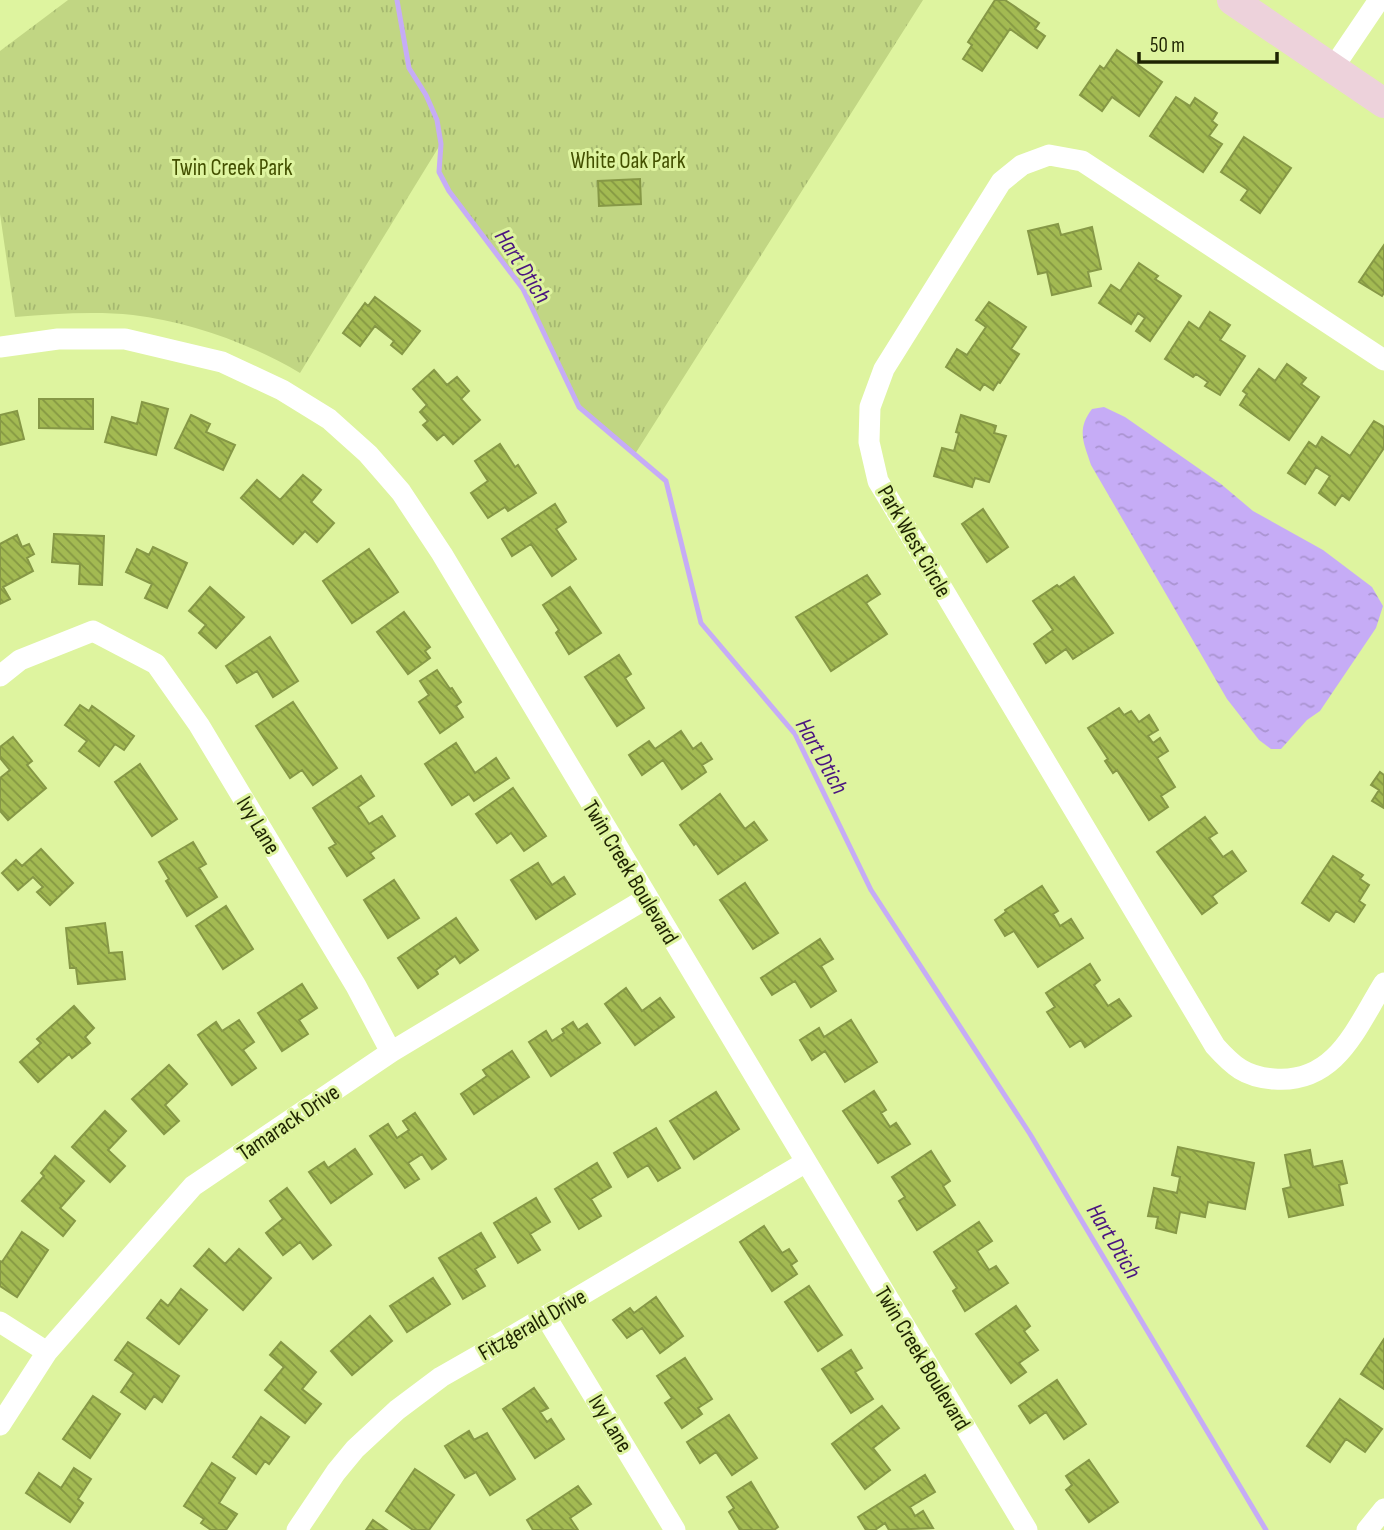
<svg xmlns="http://www.w3.org/2000/svg" width="1384" height="1530" viewBox="0 0 1384 1530" font-family="'Sofia Sans Condensed',sans-serif">
	<defs>
		<pattern id="grass-tufts" width="24" height="20" patternUnits="userSpaceOnUse" patternTransform="scale(1.75)"><rect width="24" height="20" fill="#c1d683"/><path d="M3 7l-1-3M5 7V3M7 7l1-3M15 17l-1-3M17 17v-4M19 17l1-3" fill="none" stroke="#a5b870"/></pattern>
		<pattern id="water-ripples" width="26" height="14" patternUnits="userSpaceOnUse" patternTransform="scale(1.75)"><rect width="26" height="14" fill="#c6acf6"/><path d="M2 4q2-2 4 0t4 0M15 11q2-2 4 0t4 0" fill="none" stroke="#aa94d1"/></pattern>
		<pattern id="building-back-hatch" width="6" height="6" patternUnits="userSpaceOnUse" patternTransform="scale(1.75)"><rect width="6" height="6" fill="#a3ba52"/><path d="M-1 5l2 2M0 0l6 6M5-1l2 2" fill="none" stroke="#849742"/></pattern>
	</defs>
	<rect width="100%" height="100%" fill="#def49f"/>
	<path fill="url(#grass-tufts)" d="M68 0H923L635 454 579 407 523 289 449 191 439 172 440 145 300 373C251 344 191 322 133 315 94 311 54 314 15 317L0 214V51Z"/>
	<path fill="url(#water-ripples)" d="M1104 407 1125 417 1221 484 1253 511 1323 550 1372 587 1383 606 1376 628 1320 711 1307 720 1281 749H1271L1259 740 1227 699 1091 465C1084 443 1076 430 1092 409Z"/>
	<g fill="none" stroke-linecap="round" stroke-linejoin="round">
		<path stroke="#c6acf6" stroke-width="5" d="M397 0 409 68 426 95 437 120 441 144 439 172 449 191 523 289 579 407 666 481 701 623 795 734 871 890 1030 1134 1266 1530"/>
	</g>
	<path fill="url(#building-back-hatch)" stroke="#869846" stroke-width="2" d="M995 0H1005L1039 23 1035 29 1045 36 1037 48 1010 29 982 71 963 59 972 45 968 42Z
		M1117 50 1162 82 1139 116 1112 97 1102 111 1080 95 1100 66 1104 69Z
		M1176 97 1190 106 1195 98 1217 113 1212 121 1217 125 1209 136 1222 144 1203 172 1150 136Z
		M1244 137 1291 168 1260 213 1241 200 1248 190 1221 172Z
		M640 179 641 204 599 206 598 181Z
		M1058 224 1061 235 1092 227 1101 269 1088 272 1091 286 1052 295 1047 272 1038 274 1028 231Z
		M1384 245V293L1382 296 1359 282Z
		M1139 263 1158 276 1155 279 1181 296 1150 341 1136 331 1145 318 1138 313 1131 324 1099 303 1111 285 1120 291Z
		M375 297 420 331 402 354 391 345 394 341 375 326 360 346 343 333 365 303 368 306Z
		M989 302 1026 327 1011 349 1019 354 1000 383 998 382 993 390 984 384 980 390 946 367 957 349 967 355 986 327 976 320Z
		M1210 312 1230 325 1220 340 1245 356 1220 395 1205 386 1208 382 1196 374 1193 377 1165 359 1189 322 1199 329Z
		M1287 364 1306 378 1301 384 1319 397 1289 440 1240 405 1247 394 1243 391 1259 369 1275 381Z
		M434 370 447 385 457 377 469 391 461 399 480 420 453 444 444 434 437 440 423 425 428 421 420 412 427 405 413 389Z
		M39 399H93V429L39 428Z
		M142 402 168 409 156 455 105 442 112 417 137 424Z
		M17 411 24 439 0 445V415Z
		M191 415 210 424 206 432 235 445 223 470 175 448Z
		M961 415 996 426 994 433 1006 436 989 482 975 478 972 487 934 476 942 448 954 451 959 433 956 432Z
		M1374 421 1384 427V448L1349 500 1342 495 1335 505 1319 493 1330 476 1316 467 1305 484 1288 473 1309 442 1316 447 1322 437 1350 456Z
		M500 444 515 467 518 465 536 493 508 511 505 507 488 518 471 493 488 481 475 461Z
		M303 475 321 490 311 502 334 523 317 542 305 531 293 544 241 498 257 480 280 500Z
		M555 504 566 522 556 529 576 559 552 576 531 544 512 556 502 539Z
		M983 509 1008 547 987 562 962 524Z
		M54 534 104 536 102 585 79 584 80 564 52 562Z
		M17 535 22 547 29 544 34 554 27 558 33 571 3 587 10 599 0 604V544Z
		M153 547 187 563 167 608 145 598 152 584 126 572 137 549 149 555Z
		M369 549 398 592 352 623 323 581Z
		M867 575 880 594 866 603 887 634 831 671 796 617Z
		M1074 577 1113 633 1073 659 1066 649 1046 663 1034 644 1053 630 1033 601 1057 585 1059 587Z
		M210 587 244 617 216 648 199 633 206 625 189 611Z
		M570 587 601 633 569 654 556 633 559 630 543 605Z
		M404 612 430 647 425 651 430 658 408 674 377 632Z
		M270 637 298 681 273 697 257 671 237 683 226 666Z
		M619 655 631 674 625 678 644 708 617 726 585 677Z
		M437 670 450 689 452 688 461 702 456 706 463 717 440 733 419 702 429 695 420 681Z
		M293 702 337 768 313 785 302 770 290 778 256 726Z
		M80 705 89 711 92 706 134 736 124 750 115 744 99 766 79 751 87 741 65 725Z
		M1119 708 1124 715 1131 711 1139 722 1149 715 1158 730 1148 736 1153 743 1160 738 1168 751 1157 758 1175 787 1161 796 1168 807 1149 820 1117 770 1113 773 1105 761 1108 759 1088 728Z
		M681 731 693 749 701 743 712 759 702 765 706 772 682 789 663 760 642 775 629 755 649 741 655 749Z
		M13 737 32 761 27 765 46 788 8 820 0 811V778L10 770 0 758V747Z
		M456 743 475 773 496 758 509 778 474 801 469 794 452 805 425 764Z
		M140 764 177 819 152 836 115 782Z
		M1380 772 1384 775V808L1372 801 1379 790 1371 785Z
		M361 776 374 796 358 807 369 824 382 816 395 836 370 853 374 858 347 876 329 848 336 844 313 808Z
		M513 788 546 836 524 851 511 833 497 843 476 814Z
		M720 794 745 829 754 822 767 840 718 874 696 843 694 845 680 825Z
		M1205 817 1217 833 1209 838 1223 857 1232 851 1246 871 1212 896 1217 903 1202 914 1157 852Z
		M193 842 206 864 199 868 217 897 187 916 166 881 169 879 159 862Z
		M41 849 73 883 50 905 37 892 43 887 33 877 18 890 2 873 16 860 22 866Z
		M1333 856 1363 875 1360 879 1369 885 1359 901 1365 905 1354 922 1336 911 1329 921 1302 903Z
		M538 863 552 885 564 877 575 894 536 919 511 880Z
		M394 880 419 918 388 938 364 900Z
		M745 883 778 933 753 949 720 900Z
		M1042 886 1058 911 1053 914 1060 926 1071 919 1083 938 1038 967 1014 931 1005 936 995 920 1006 912 1005 910Z
		M226 906 253 949 223 969 196 926Z
		M456 918 478 950 460 963 455 956 436 970 438 974 418 988 398 958Z
		M105 923 109 953 122 952 125 979 78 984 76 968H70L66 928Z
		M820 939 833 959 821 966 836 991 811 1007 795 981 772 995 761 978Z
		M1090 964 1100 980 1094 985 1108 1006 1119 999 1131 1016 1085 1047 1081 1040 1070 1047 1047 1012 1055 1007 1046 993Z
		M302 984 317 1008 299 1020 308 1034 282 1051 258 1013Z
		M626 988 642 1011 660 998 674 1017 635 1045 605 1004Z
		M74 1006 94 1028 85 1037 90 1043 72 1058 69 1054 38 1082 20 1062 41 1043 37 1039Z
		M239 1020 254 1042 243 1050 256 1068 232 1085 198 1035 216 1022 222 1031Z
		M851 1020 877 1062 845 1082 825 1051 812 1060 800 1040 819 1028 824 1037Z
		M573 1022 578 1030 587 1024 600 1043 551 1076 529 1042 546 1031 552 1041 564 1033 562 1029Z
		M512 1051 529 1077 474 1114 461 1094 487 1076 483 1070Z
		M169 1065 187 1084 165 1105 179 1121 164 1134 132 1099Z
		M874 1091 886 1110 881 1113 890 1127 896 1123 910 1144 878 1163 843 1111Z
		M716 1092 739 1129 694 1159 670 1121Z
		M105 1111 126 1131 108 1150 125 1166 110 1182 72 1147Z
		M415 1113 446 1159 432 1169 422 1154 408 1163 419 1179 405 1188 370 1136 388 1124 397 1138 409 1130 403 1121Z
		M656 1128 680 1168 658 1181 648 1165 628 1177 614 1153Z
		M1178 1147 1254 1163 1245 1209 1208 1202 1205 1217 1180 1212 1176 1233 1156 1228 1158 1217 1148 1216 1154 1188 1177 1193 1180 1177 1172 1175Z
		M355 1149 372 1174 331 1203 309 1172 324 1162 328 1168Z
		M1310 1150 1313 1167 1342 1161 1347 1183 1339 1185 1343 1205 1289 1217 1283 1189 1291 1187 1285 1155Z
		M931 1151 950 1181 943 1186 955 1205 917 1230 899 1201 905 1197 892 1177Z
		M55 1156 84 1181 60 1208 75 1221 63 1236 22 1201 44 1176 41 1173Z
		M597 1163 611 1187 591 1199 601 1216 579 1229 555 1189Z
		M287 1188 331 1245 313 1259 300 1242 283 1255 266 1233 283 1219 270 1201Z
		M536 1198 550 1222 530 1234 540 1250 518 1263 494 1223Z
		M979 1222 992 1241 977 1251 989 1270 996 1266 1008 1283 965 1311 953 1291 957 1288 934 1252Z
		M764 1226 782 1253 789 1249 797 1261 791 1265 797 1274 772 1291 740 1242Z
		M22 1232 48 1250 17 1297 0 1286V1261L2 1262Z
		M481 1233 495 1257 475 1269 485 1286 463 1299 439 1258Z
		M209 1249 225 1264 239 1249 271 1278 243 1310 194 1266Z
		M433 1278 450 1304 407 1332 390 1306Z
		M809 1286 842 1335 818 1351 785 1302Z
		M181 1289 207 1310 179 1344 147 1318 161 1300 168 1306Z
		M656 1297 683 1336 660 1353 642 1328 627 1338 613 1320 630 1308 634 1313Z
		M1016 1306 1030 1326 1024 1331 1038 1350 1019 1363 1026 1372 1011 1383 976 1334Z
		M370 1316 392 1341 352 1375 331 1351Z
		M1384 1339V1389L1361 1374Z
		M128 1342 179 1376 162 1402 154 1396 145 1409 121 1392 134 1373 115 1360Z
		M281 1342 316 1372 302 1389 321 1404 305 1423 265 1390 284 1367 270 1355Z
		M851 1350 862 1368 855 1372 873 1399 851 1413 822 1369Z
		M685 1358 712 1399 698 1408 702 1414 682 1428 665 1403 672 1398 657 1376Z
		M1057 1380 1086 1424 1064 1439 1046 1412 1030 1423 1019 1406Z
		M534 1388 548 1408 540 1412 547 1422 551 1419 564 1439 535 1458 503 1409Z
		M93 1396 120 1414 90 1458 63 1439Z
		M1340 1399 1382 1429 1365 1452 1346 1439 1330 1462 1307 1446Z
		M882 1406 899 1428 873 1448 890 1470 865 1489 832 1444Z
		M729 1415 757 1458 732 1475 716 1452 700 1463 687 1442Z
		M261 1417 289 1437 269 1464 265 1461 256 1474 233 1457Z
		M469 1431 474 1440 487 1433 515 1479 490 1495 476 1472 465 1478 445 1446Z
		M1089 1460 1118 1502 1089 1522 1066 1490 1072 1485 1066 1476Z
		M212 1463 235 1478 219 1503 237 1514 226 1530H211L201 1523 204 1519 184 1506Z
		M74 1468 91 1479 78 1499 83 1503 70 1522 26 1493 39 1473 61 1488Z
		M415 1469 454 1495 429 1530H413L386 1511Z
		M925 1475 935 1492 910 1507 915 1516 923 1511 933 1528 889 1530 885 1523 875 1530H866L858 1517Z
		M751 1482 778 1527 774 1530H740L729 1512 734 1508 727 1497Z
		M578 1486 591 1504 570 1518 578 1530H533L527 1520Z
		M373 1520 387 1530H366Z"/>
	<g fill="none" stroke-linecap="round" stroke-linejoin="round">
		<path stroke="#fff" stroke-width="21" d="M1333 68 1379 0
			M0 347 58 339H125L222 362 282 390 329 419 368 454 401 492 442 554 1027 1530
			M1384 360 1082 161 1049 155 1022 165 1001 182 884 369 870 407 869 442 878 481 902 521 1215 1046C1233 1066 1245 1077 1274 1079 1336 1084 1356 1028 1384 983
			M0 676 20 660 93 631 156 664 199 725 356 986 391 1052
			M546 1317 675 1530
			M0 1322 47 1352
			M0 1425 47 1352 193 1186 391 1052 647 898
			M297 1530 336 1472 355 1449 397 1410 441 1377 504 1341 806 1162
			M1367 1530 1384 1509"/>
		<path stroke="#edd2db" stroke-width="30" d="M1232 0 1384 103"/>
	</g>
	<g text-anchor="middle" stroke-width="6" stroke-linejoin="round" paint-order="stroke">
		<g font-size="23" fill="#435000" stroke="#def49f">
			<text x="628" y="168">White Oak Park</text>
			<text x="232" y="175">Twin Creek Park</text>
		</g>
		<g font-size="23" fill="#1e2402" stroke="#def49f">
			<text transform="translate(915 541) rotate(60)" y="8">Park West Circle</text>
			<text transform="translate(259 825) rotate(59)" y="8">Ivy Lane</text>
			<text transform="translate(631 872) rotate(59)" y="8">Twin Creek Boulevard</text>
			<text transform="translate(288 1122) rotate(-34)" y="8">Tamarack Drive</text>
			<text transform="translate(532 1324) rotate(-30)" y="8">Fitzgerald Drive</text>
			<text transform="translate(923 1358) rotate(59)" y="8">Twin Creek Boulevard</text>
			<text transform="translate(611 1423) rotate(59)" y="8">Ivy Lane</text>
		</g>
		<g font-size="24" font-style="italic" fill="#4a1580" stroke="#def49f">
			<text transform="translate(523 266) rotate(57)" y="8">Hart Dtich</text>
			<text transform="translate(822 756) rotate(61)" y="8">Hart Dtich</text>
			<text transform="translate(1114 1241) rotate(59)" y="8">Hart Dtich</text>
		</g>
	</g>
	<path d="M1139 52v10h138v-10" fill="none" stroke="#1e2402" stroke-width="3.5"/>
	<text x="1150" y="52" font-size="21" fill="#1e2402" stroke="#def49f" stroke-width="5" paint-order="stroke">50 m</text>
</svg>
